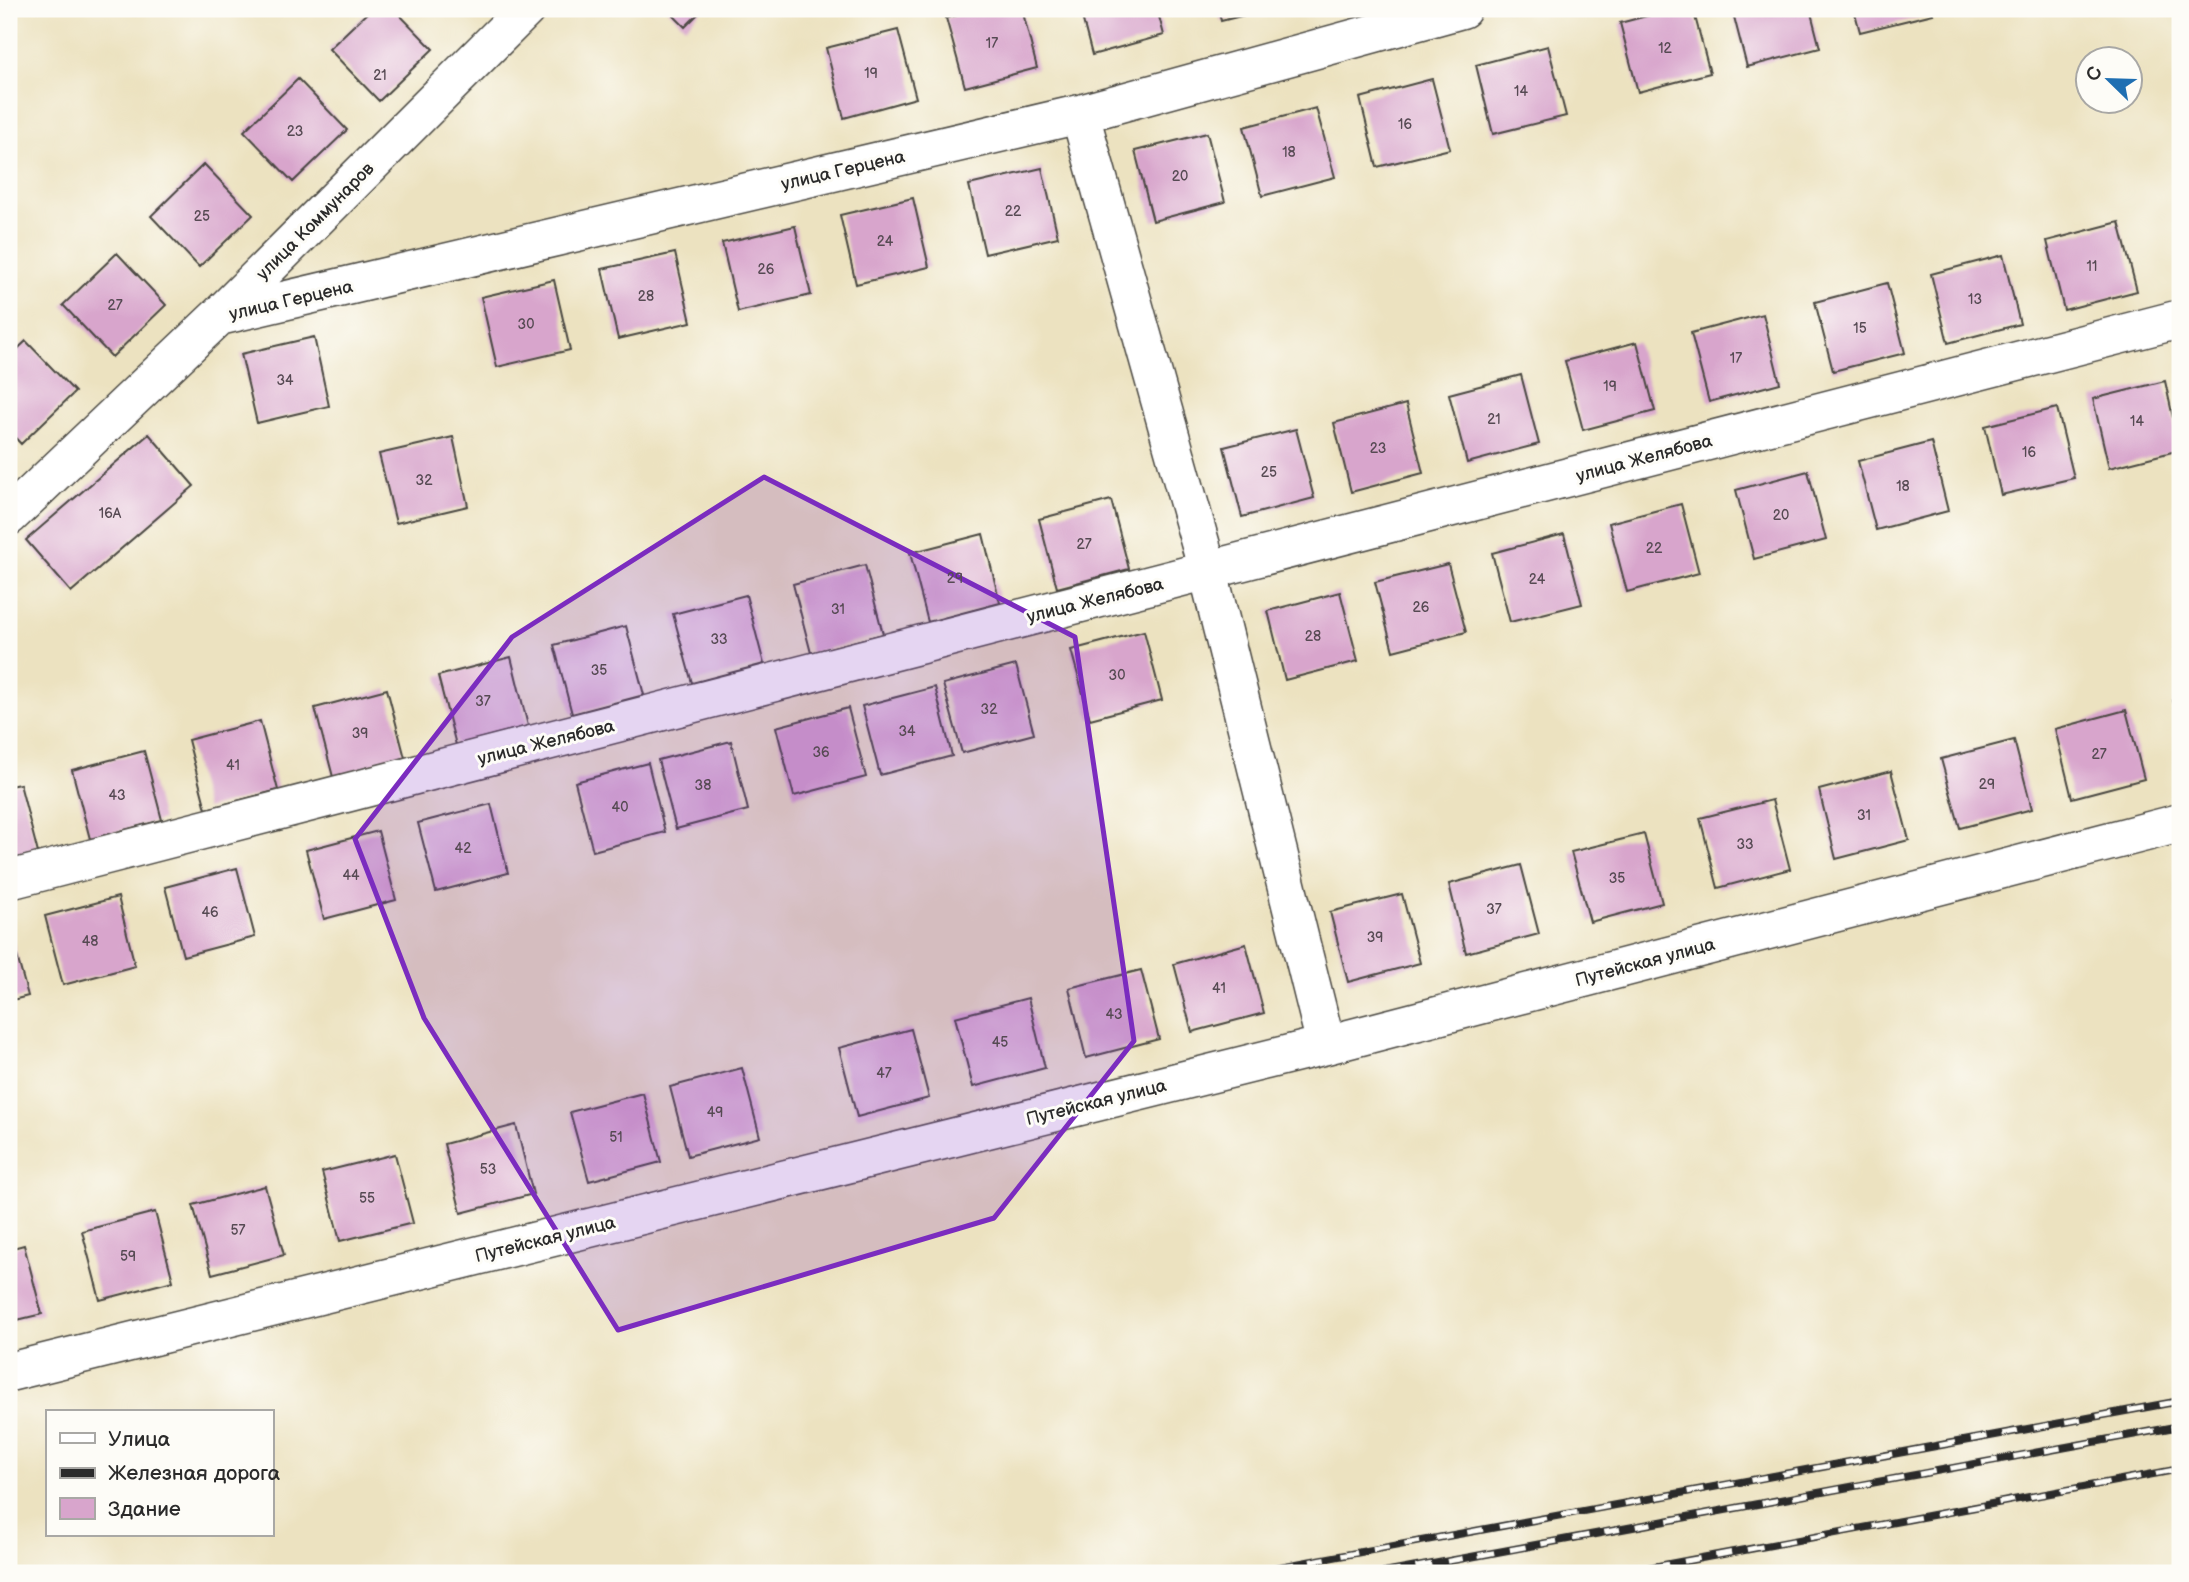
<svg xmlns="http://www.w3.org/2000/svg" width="2189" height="1582" viewBox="0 0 2189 1582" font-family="'Balsamiq Sans',sans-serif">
	<rect width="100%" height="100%" fill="#fdfcf7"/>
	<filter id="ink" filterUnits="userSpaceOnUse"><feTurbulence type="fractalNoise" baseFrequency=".0143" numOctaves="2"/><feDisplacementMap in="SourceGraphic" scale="14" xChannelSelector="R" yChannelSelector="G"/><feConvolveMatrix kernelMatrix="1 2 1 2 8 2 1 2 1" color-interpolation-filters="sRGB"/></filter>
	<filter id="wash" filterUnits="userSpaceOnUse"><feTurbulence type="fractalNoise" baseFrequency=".00686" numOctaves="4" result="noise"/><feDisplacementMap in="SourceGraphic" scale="28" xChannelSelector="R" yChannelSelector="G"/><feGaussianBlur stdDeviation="1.57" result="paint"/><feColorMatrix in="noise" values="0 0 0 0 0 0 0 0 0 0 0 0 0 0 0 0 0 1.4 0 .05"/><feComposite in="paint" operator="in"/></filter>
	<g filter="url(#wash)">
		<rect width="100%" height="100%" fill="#ece2c0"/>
		<g id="blocks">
			<path fill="#d8a5cc" d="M371 9H394L433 49 379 101 329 49Z
				M667 9H703L685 27Z
				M981 9H1022L1037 68 965 87 946 18Z
				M1080 9H1157L1164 35 1092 55Z
				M1218 9H1265V10L1221 21Z
				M1673 9H1693L1710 73 1638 92 1620 23Z
				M1732 9H1810L1820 48 1747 67Z
				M1854 9H1931L1933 14 1860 32Z
				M898 30 916 98 844 118 826 48Z
				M1548 46 1566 116 1493 134 1476 65Z
				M298 79 347 130 293 182 244 131Z
				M1432 79 1450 149 1377 167 1360 98Z
				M1316 108 1335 177 1262 196 1244 127Z
				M1207 133 1225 202 1153 221 1135 151Z
				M204 164 253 215 199 267 151 216Z
				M1042 168 1058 237 985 254 969 185Z
				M913 198 929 267 856 284 840 215Z
				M2119 222 2137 291 2064 310 2047 241Z
				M795 226 811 295 738 312 722 243Z
				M117 253 166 305 112 357 63 305Z
				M675 253 691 322 618 339 602 269Z
				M2003 255 2020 324 1948 343 1931 274Z
				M554 280 570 350 497 367 481 297Z
				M1887 283 1905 353 1833 371 1815 302Z
				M1763 314 1780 383 1709 402 1691 333Z
				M314 337 329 406 257 423 241 354Z
				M26 341 75 392 21 444 9 431V357Z
				M1637 342 1655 411 1583 430 1565 361Z
				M1521 375 1539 444 1467 463 1449 394Z
				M2165 381 2180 450 2109 468 2093 399Z
				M1406 404 1423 473 1351 492 1334 423Z
				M2057 408 2074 478 2001 495 1985 426Z
				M1296 429 1314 498 1242 517 1224 447Z
				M149 434 194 486 71 592 26 540Z
				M453 437 468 506 396 523 379 454Z
				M1931 442 1948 511 1876 530 1858 461Z
				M1808 471 1826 540 1754 559 1736 490Z
				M1111 500 1129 569 1057 588 1039 519Z
				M1681 504 1699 573 1627 592 1609 523Z
				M983 534 1000 603 928 622 910 553Z
				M1564 534 1582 604 1510 622 1492 553Z
				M1448 564 1466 632 1393 651 1375 582Z
				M865 565 883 634 811 653 793 584Z
				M1340 592 1358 661 1285 680 1268 611Z
				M746 595 764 664 692 683 673 614Z
				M626 626 644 695 572 714 554 645Z
				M1144 631 1162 700 1090 719 1071 650Z
				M511 657 528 726 456 745 438 676Z
				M1016 665 1034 734 962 753 943 684Z
				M935 687 952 756 880 775 862 706Z
				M387 689 405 758 333 777 315 708Z
				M2180 698V724H2179L2173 700Z
				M848 708 866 777 794 796 776 727Z
				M2126 710 2144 779 2072 798 2055 729Z
				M260 721 278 790 206 809 188 740Z
				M2014 740 2032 809 1960 828 1941 759Z
				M731 741 748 810 676 829 658 760Z
				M144 751 162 820 90 839 72 770Z
				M648 763 665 832 593 851 575 782Z
				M1891 771 1909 840 1836 859 1819 790Z
				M20 784 38 853 9 860V786Z
				M1772 800 1790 869 1718 888 1700 818Z
				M491 804 508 873 436 892 418 823Z
				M378 831 396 900 324 919 306 850Z
				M1644 834 1662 903 1590 922 1571 852Z
				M1521 865 1539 934 1466 953 1449 884Z
				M237 868 255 937 183 956 165 887Z
				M1402 894 1420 963 1348 982 1330 912Z
				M118 897 135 966 63 985 45 916Z
				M9 927 28 996 9 1001Z
				M1246 944 1264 1013 1192 1032 1174 964Z
				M1141 970 1159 1039 1086 1058 1069 988Z
				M1028 998 1045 1068 973 1087 955 1017Z
				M911 1029 929 1098 857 1117 839 1048Z
				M742 1068 760 1137 688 1156 670 1087Z
				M643 1093 661 1162 589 1181 570 1112Z
				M516 1125 533 1194 461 1213 444 1144Z
				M395 1154 413 1223 340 1241 322 1172Z
				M265 1186 284 1255 212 1274 193 1205Z
				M155 1212 173 1281 100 1300 82 1231Z
				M24 1245 42 1314 9 1322V1249Z"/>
		</g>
	</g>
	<g filter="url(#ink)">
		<use href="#blocks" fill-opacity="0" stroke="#484641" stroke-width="2"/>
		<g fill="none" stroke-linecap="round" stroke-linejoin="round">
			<g stroke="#484641" stroke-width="41">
				<path id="minor" d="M1080 114 1208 571 1326 1045
					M219 316 1080 114 1462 9
					M9 516 219 316 526 9
					M9 880 2180 319
					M9 1372 1326 1045 2180 823"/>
			</g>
			<path stroke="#484641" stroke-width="4.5" stroke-dasharray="5 5" stroke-linecap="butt" d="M2172 1573 2180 1572"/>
			<use href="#minor" stroke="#fff" stroke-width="38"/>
			<g stroke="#2b2b2b" stroke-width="8">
				<path id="rail" d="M1247 1573 2180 1401
					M1384 1573 2180 1426
					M1621 1573 2180 1469"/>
			</g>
			<use href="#rail" stroke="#fdfcf7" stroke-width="5" stroke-dasharray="16" stroke-linecap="butt"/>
		</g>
	</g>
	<path fill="#7b2cbf" fill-opacity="0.2" stroke="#7b2cbf" stroke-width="5" stroke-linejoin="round" d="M764 477 1075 637 1134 1041 994 1218 618 1330 424 1018 355 839 512 637Z"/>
	<g text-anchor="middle" stroke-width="6" stroke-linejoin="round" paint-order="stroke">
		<g font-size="14" fill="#564a53">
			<text x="992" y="48">17</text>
			<text x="1665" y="53">12</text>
			<text x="871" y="78">19</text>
			<text x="380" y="80">21</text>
			<text x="1521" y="96">14</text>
			<text x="1405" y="129">16</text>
			<text x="295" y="136">23</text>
			<text x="1289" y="157">18</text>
			<text x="1180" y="181">20</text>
			<text x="1013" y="216">22</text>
			<text x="202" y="221">25</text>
			<text x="885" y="246">24</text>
			<text x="2092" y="271">11</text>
			<text x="766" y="274">26</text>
			<text x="646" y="301">28</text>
			<text x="1975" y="304">13</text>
			<text x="115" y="310">27</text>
			<text x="526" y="329">30</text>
			<text x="1860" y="333">15</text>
			<text x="1736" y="363">17</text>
			<text x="285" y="385">34</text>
			<text x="1610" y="391">19</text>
			<text x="1494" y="424">21</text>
			<text x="2137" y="426">14</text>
			<text x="1378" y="453">23</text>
			<text x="2029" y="457">16</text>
			<text x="1269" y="477">25</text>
			<text x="424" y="485">32</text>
			<text x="1903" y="491">18</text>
			<text x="110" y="518">16А</text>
			<text x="1781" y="520">20</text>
			<text x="1084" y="549">27</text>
			<text x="1654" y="553">22</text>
			<text x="955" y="583">29</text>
			<text x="1537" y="584">24</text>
			<text x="1421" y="612">26</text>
			<text x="838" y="614">31</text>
			<text x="1313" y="641">28</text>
			<text x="719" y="644">33</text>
			<text x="599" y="675">35</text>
			<text x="1117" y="680">30</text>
			<text x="483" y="706">37</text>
			<text x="989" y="714">32</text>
			<text x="907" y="736">34</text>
			<text x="360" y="738">39</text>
			<text x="821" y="757">36</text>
			<text x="2099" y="759">27</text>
			<text x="233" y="770">41</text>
			<text x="1987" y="789">29</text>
			<text x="703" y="790">38</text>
			<text x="117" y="800">43</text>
			<text x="620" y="812">40</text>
			<text x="1864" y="820">31</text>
			<text x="1745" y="849">33</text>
			<text x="463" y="853">42</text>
			<text x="351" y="880">44</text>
			<text x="1617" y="883">35</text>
			<text x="1494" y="914">37</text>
			<text x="210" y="917">46</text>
			<text x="1375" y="942">39</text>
			<text x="90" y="946">48</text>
			<text x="1219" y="993">41</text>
			<text x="1114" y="1019">43</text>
			<text x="1000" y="1047">45</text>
			<text x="884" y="1078">47</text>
			<text x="715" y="1117">49</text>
			<text x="616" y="1142">51</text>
			<text x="488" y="1174">53</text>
			<text x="367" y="1203">55</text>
			<text x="238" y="1235">57</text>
			<text x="128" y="1261">59</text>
		</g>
		<g font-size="18" fill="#2b2b2b" stroke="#fdfcf7">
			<text transform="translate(843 170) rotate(-13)" y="6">улица Герцена</text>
			<text transform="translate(315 221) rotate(-45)" y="6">улица Коммунаров</text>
			<text transform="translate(291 300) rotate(-13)" y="6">улица Герцена</text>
			<text transform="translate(1644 458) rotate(-15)" y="6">улица Желябова</text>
			<text transform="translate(1095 600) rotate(-14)" y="6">улица Желябова</text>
			<text transform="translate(546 742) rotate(-14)" y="6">улица Желябова</text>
			<text transform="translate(1645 962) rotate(-15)" y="6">Путейская улица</text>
			<text transform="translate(1096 1102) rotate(-14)" y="6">Путейская улица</text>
			<text transform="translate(545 1239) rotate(-14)" y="6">Путейская улица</text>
		</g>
	</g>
	<rect width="2189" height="1582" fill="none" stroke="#fdfcf7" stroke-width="35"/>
	<rect x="46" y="1410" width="228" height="126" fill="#fdfcf7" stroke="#a9a8a5" stroke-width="2"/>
	<rect x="60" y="1433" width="35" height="10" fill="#ffffff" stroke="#a9a8a5" stroke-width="2"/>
	<text x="108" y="1446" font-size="21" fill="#2b2b2b">Улица</text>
	<rect x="60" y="1468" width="35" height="10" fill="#2b2b2b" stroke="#a9a8a5" stroke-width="2"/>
	<text x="108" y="1480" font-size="21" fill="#2b2b2b">Железная дорога</text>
	<rect x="60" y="1498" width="35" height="21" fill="#d8a5cc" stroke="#a9a8a5" stroke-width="2"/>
	<text x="108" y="1516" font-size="21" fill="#2b2b2b">Здание</text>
	<g transform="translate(2109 80) rotate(293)"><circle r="33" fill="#fdfcf7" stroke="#a9a8a5" stroke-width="2"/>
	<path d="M0-5L12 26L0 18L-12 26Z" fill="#1f6fb2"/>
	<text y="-10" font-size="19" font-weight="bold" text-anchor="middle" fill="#2b2b2b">С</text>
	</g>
</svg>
